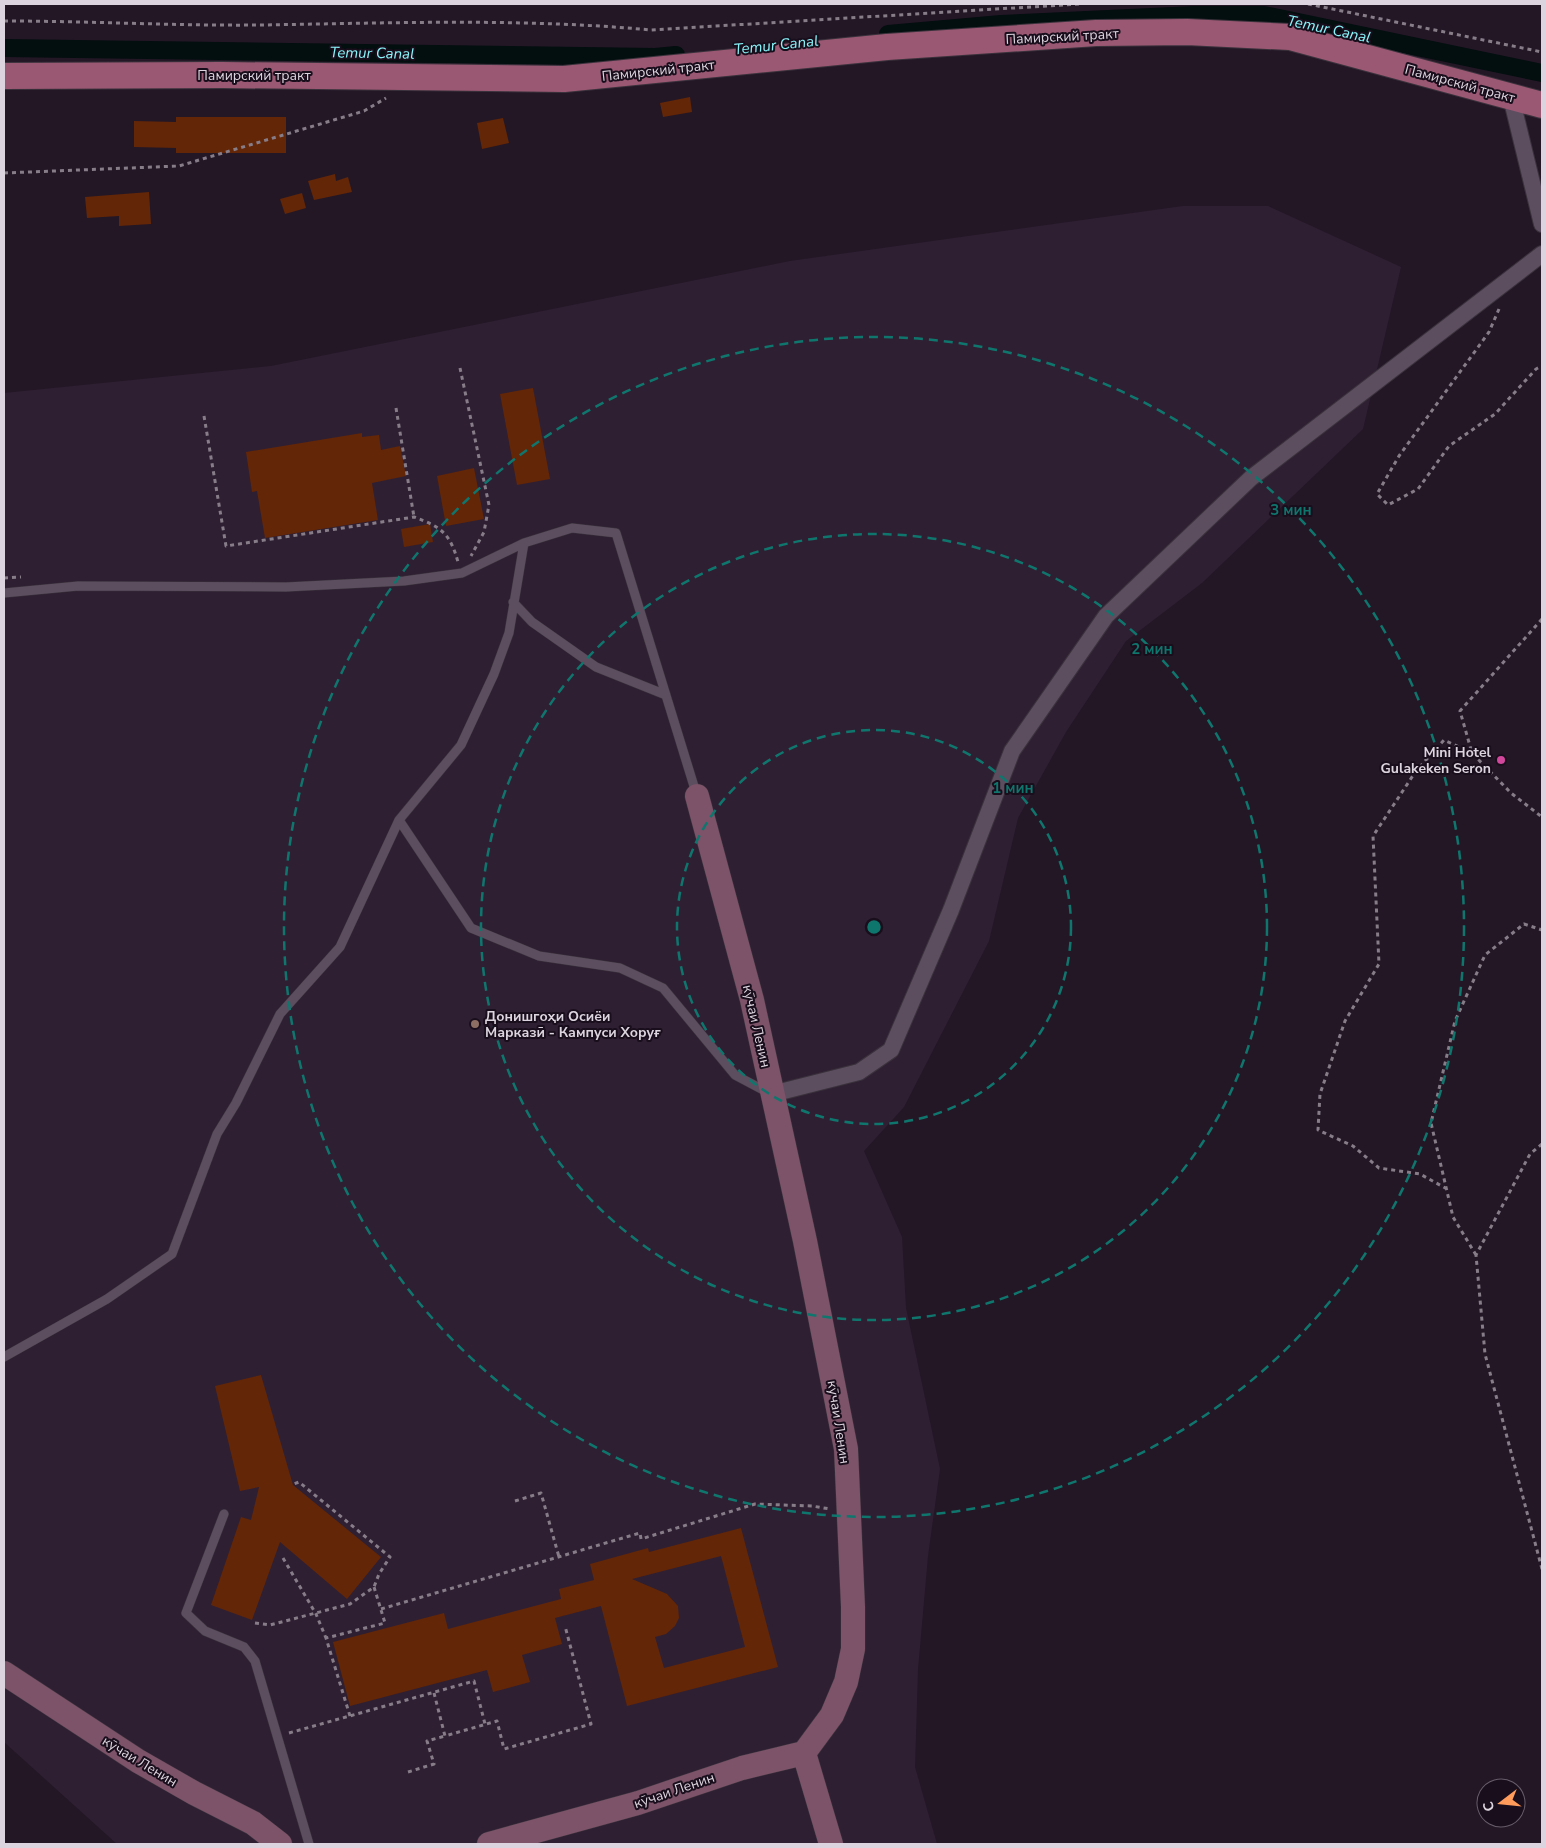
<svg xmlns="http://www.w3.org/2000/svg" width="1546" height="1848" viewBox="0 0 1546 1848" font-family="'Nunito Sans',sans-serif">
	<rect width="100%" height="100%" fill="#231726"/>
	<path fill="#2f1f32" d="M1183 206H1268L1401 267 1363 429 1202 583 1126 641 1066 732 1018 818 989 941 904 1107 864 1151 902 1237 906 1308 940 1469 928 1556 918 1669 915 1767 937 1844H117L4 1742V393L271 366 790 261Z"/>
	<g fill="none" stroke-linecap="round" stroke-linejoin="round">
		<path stroke="#030e0f" stroke-width="18" d="M888 34 1001 24 1194 15H1264L1542 73
			M4 48 655 57 676 55"/>
	</g>
	<path fill="#632607" fill-rule="evenodd" d="M690 97 692 112 663 117 660 103Z
		M176 117H286V153H176V148L134 147V121L176 122Z
		M503 118 509 143 482 149 477 123Z
		M335 174 336 181 348 177 352 192 314 200 308 181Z
		M149 192 151 224 119 226V216L87 218 85 197Z
		M302 193 306 208 285 214 280 199Z
		M533 388 550 479 517 485 500 394Z
		M362 433V437L379 435 381 450 400 446 406 476 372 483 378 520 265 538 257 491 252 492 246 452Z
		M474 468 484 519 446 526 437 476Z
		M430 524 433 542 404 547 401 529Z
		M261 1375 293 1485 381 1557 347 1599 280 1542 252 1620 211 1605 241 1517 251 1520 259 1487 240 1491 215 1386Z
		M741 1528 778 1667 627 1706 601 1606 555 1618 562 1644 522 1655 530 1682 493 1692 487 1670 350 1706 333 1642 444 1613 448 1629 561 1599 559 1589 594 1580 590 1564 648 1548 649 1552ZM721 1556 745 1647 664 1668 655 1637 666 1634 675 1626 679 1618 678 1606 667 1594 632 1579Z"/>
	<g fill="none" stroke-linecap="round" stroke-linejoin="round">
		<g stroke="#3a323c" stroke-width="10">
			<path id="lane" d="M4 593 78 586 286 587 404 581 462 573 524 543 572 528 616 533 697 796
				M513 602 532 622 596 667 666 695
				M399 820 461 745 494 674 509 633 524 543
				M4 1357 107 1299 172 1254 217 1134 236 1103 280 1014 340 947 399 820 471 928 539 956 620 968 663 988 735 1075 769 1093
				M224 1514 186 1613 205 1631 244 1647 255 1661 309 1844"/>
		</g>
		<g stroke="#3a323c" stroke-width="18">
			<path id="street" d="M1511 97 1542 224
				M772 1094 859 1072 891 1050 951 910 1012 751 1106 616 1251 478 1542 254"/>
		</g>
		<g stroke="#3a323c" stroke-width="25">
			<path id="secondary" d="M4 1673 138 1761 194 1793 253 1823 280 1844
				M804 1753 831 1844
				M489 1844 638 1803 742 1768 804 1753 832 1715 846 1682 853 1649V1607L846 1449 805 1241 752 1000 697 796"/>
		</g>
		<g stroke="#3a323c" stroke-width="28">
			<path id="primary" d="M4 76 222 75 564 79 887 47 1096 33 1187 32 1290 37 1542 105"/>
		</g>
		<path stroke="#877d89" stroke-width="3" stroke-dasharray="4 4" stroke-linecap="butt" d="M1308 4 1542 52
			M4 21C90 21 176 26 261 25 391 23 522 18 651 30L1079 4
			M4 173 179 166 364 111 386 98
			M1499 309 1489 332 1399 456 1377 494 1388 505 1418 489 1449 446 1495 414 1536 369 1542 366
			M460 368 489 505 484 532 471 556
			M396 408 414 517
			M204 416 226 546 414 517C441 527 450 533 458 562
			M4 578 21 577
			M1542 619 1460 711 1472 753 1511 793 1542 817
			M1542 1144 1530 1154 1476 1255 1485 1354 1542 1569
			M1447 1189 1420 1174 1379 1168 1353 1146 1318 1130 1320 1094 1345 1021 1379 964 1373 836 1416 771 1444 740 1472 753
			M1476 1255 1453 1217 1431 1123 1455 1021 1485 955 1524 924 1542 930
			M515 1501 541 1493 559 1557
			M283 1558 316 1614 326 1638
			M381 1609 640 1533 641 1539 755 1504 812 1506 830 1509
			M255 1623 270 1625 350 1604 374 1587 379 1574 390 1557 299 1482 291 1485
			M434 1693 445 1736 497 1721 504 1749 591 1724 565 1626
			M350 1716 326 1638 385 1623 374 1587
			M289 1733 474 1681 485 1724
			M408 1772 434 1764 427 1741 445 1736"/>
		<use href="#lane" stroke="#5c4e5f" stroke-width="9"/>
		<use href="#street" stroke="#5c4e5f" stroke-width="16"/>
		<use href="#secondary" stroke="#7c5369" stroke-width="24"/>
		<use href="#primary" stroke="#9b5873" stroke-width="26"/>
	</g>
	<g fill="none" stroke="#0f766e" stroke-width="2.5" stroke-dasharray="9 6">
		<circle cx="874" cy="927" r="197"/>
		<circle cx="874" cy="927" r="393"/>
		<circle cx="874" cy="927" r="590"/>
	</g>
	<circle fill="#d1479c" stroke="#190e1c" stroke-width="2" cx="1501" cy="760" r="5"/>
	<circle fill="#8d6e63" stroke="#190e1c" stroke-width="2" cx="475" cy="1024" r="5"/>
	<g text-anchor="middle" stroke-width="4" stroke-linejoin="round" paint-order="stroke">
		<g font-size="14" fill="#dcd4de" stroke="#190e1c">
			<text transform="translate(1062 36) rotate(-3)" y="5">Памирский тракт</text>
			<text transform="translate(658 70) rotate(-6)" y="5">Памирский тракт</text>
			<text x="254" y="80">Памирский тракт</text>
			<text transform="translate(1460 83) rotate(15)" y="5">Памирский тракт</text>
			<text transform="translate(757 1026) rotate(77)" y="5">кӯчаи Ленин</text>
			<text transform="translate(839 1422) rotate(81)" y="5">кӯчаи Ленин</text>
			<text transform="translate(140 1761) rotate(31)" y="5">кӯчаи Ленин</text>
			<text transform="translate(674 1790) rotate(-19)" y="5">кӯчаи Ленин</text>
		</g>
		<g font-size="14" font-weight="bold" fill="#dcd4de" stroke="#190e1c" text-anchor="end">
			<text x="1491" y="757">Mini Hotel<tspan x="1491" dy="16">Gulakeken Seron</tspan></text>
			<text x="485" y="1021" text-anchor="start">Донишгоҳи Осиёи<tspan x="485" dy="16">Марказӣ - Кампуси Хоруғ</tspan></text>
		</g>
		<g font-size="15" font-style="italic" fill="#88f5fa" stroke="#190e1c">
			<text transform="translate(1329 29) rotate(12)" y="5">Temur Canal</text>
			<text transform="translate(776 45) rotate(-6)" y="5">Temur Canal</text>
			<text transform="translate(372 53) rotate(1)" y="5">Temur Canal</text>
		</g>
	</g>
	<circle cx="874" cy="927" r="8" fill="#0f766e" stroke="#190e1c" stroke-width="2.5"/>
	<g font-size="15" text-anchor="middle" font-weight="bold" fill="#0f766e" stroke="#190e1c" stroke-width="4" stroke-linejoin="round" paint-order="stroke">
		<text x="1291" y="515">3 мин</text>
		<text x="1152" y="654">2 мин</text>
		<text x="1013" y="793">1 мин</text>
	</g>
	<rect width="1546" height="1848" fill="none" stroke="#dcd4de" stroke-width="10"/>
	<g transform="translate(1501 1803) rotate(254)"><circle r="24" fill="#190e1c" stroke="#675d6a"/>
	<path d="M0-4L9 19L0 12L-9 19Z" fill="#ff9b5b"/>
	<text y="-8" font-size="14" font-weight="bold" text-anchor="middle" fill="#dcd4de">С</text>
	</g>
</svg>
